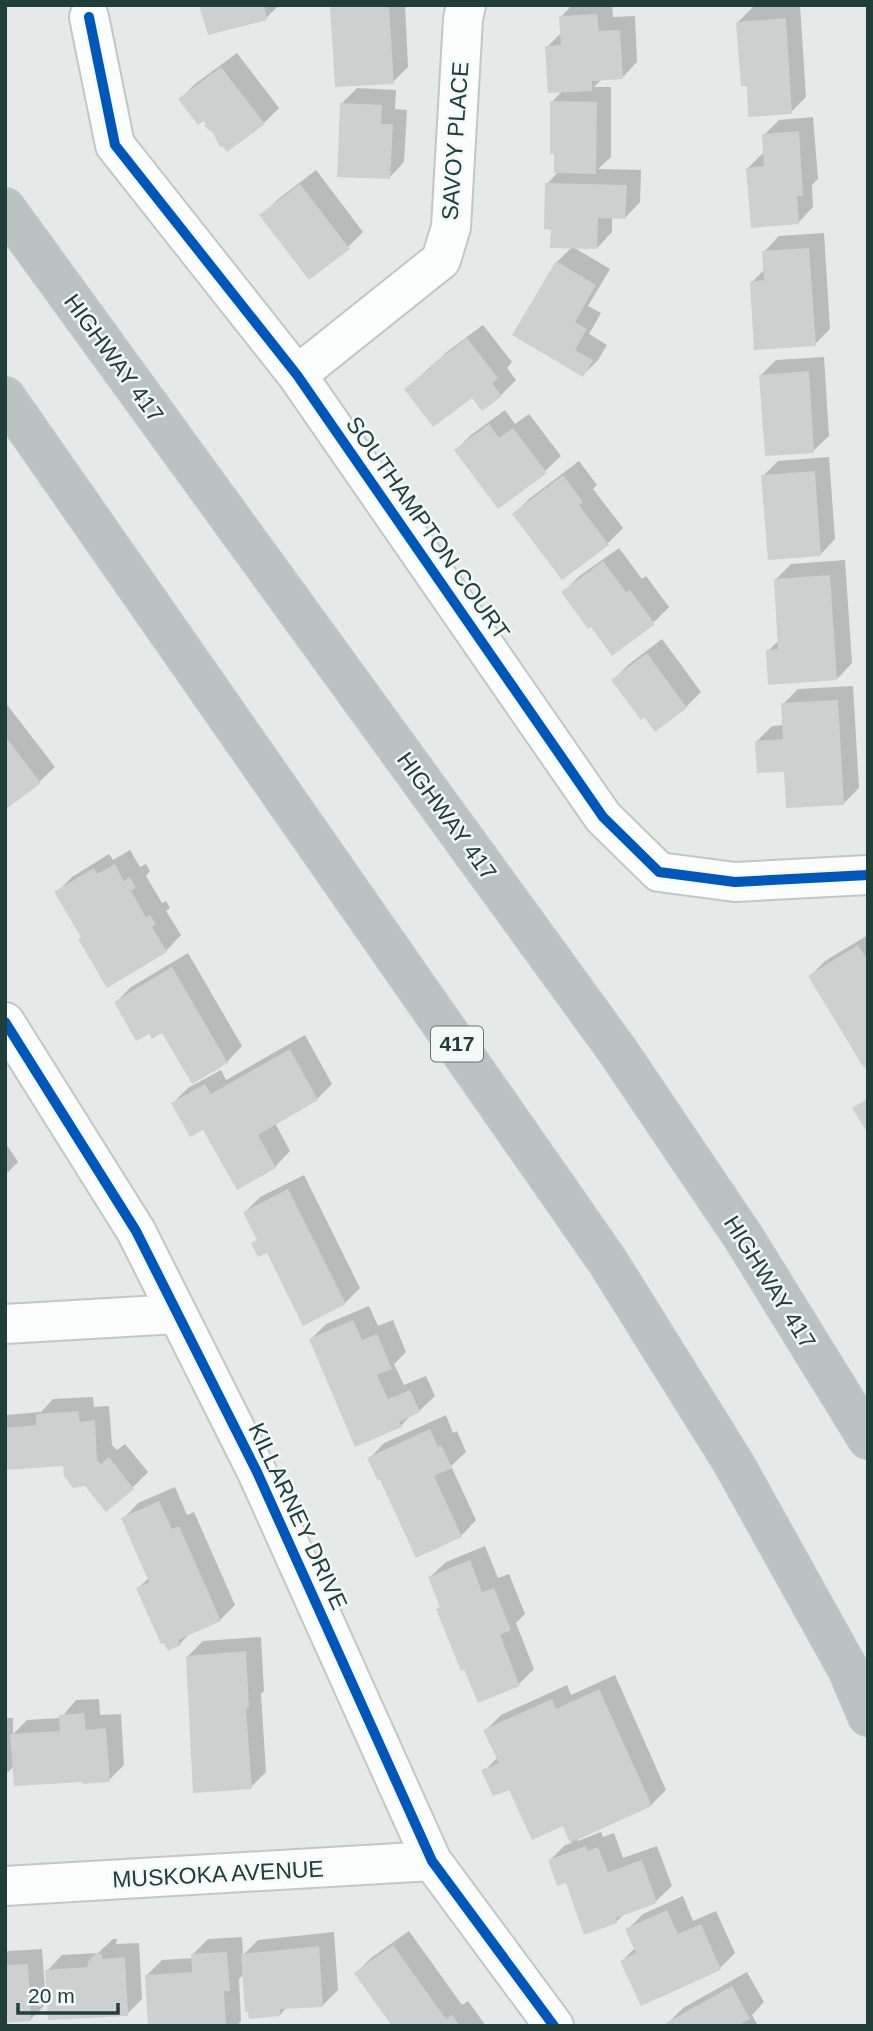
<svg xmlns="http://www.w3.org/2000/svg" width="873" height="2031" viewBox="0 0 873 2031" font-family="Arial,sans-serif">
	<rect width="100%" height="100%" fill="#e5eae8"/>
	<path fill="#0003" d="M201 5H279L266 18Z
		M334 5H405L408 67 393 82 332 8Z
		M572 5H612L613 17 635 16 637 62 622 78 602 79 594 87H611V157L598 169 641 170 640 202 625 218 612 217V232L597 248 573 247 610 269 588 306 601 313 589 334 607 345 598 360 583 375 514 334 557 262 572 247 552 228 547 184 559 171 552 102 563 90 547 47 562 32 561 17Z
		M782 5H800L806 97 791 112 748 84 738 22 753 7Z
		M237 53 279 108 264 123 219 139 206 125 208 124 180 99 195 84Z
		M357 88 396 90 395 109 407 110 404 162 389 178 342 103Z
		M813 117 818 179 812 185 813 207 798 223 748 168 763 153 764 135 779 120Z
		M316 170 363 232 348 247 262 215 277 200Z
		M824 233 830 329 815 344 752 282 765 269 764 252 779 236Z
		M483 325 512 362 507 368 516 380 501 395H472L406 389 448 351Z
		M824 357 829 436 813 451 761 375 776 360Z
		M505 410 515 424 529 414 561 456 545 471 456 450 471 435Z
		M829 457 835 539 820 555 763 476 778 461Z
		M579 461 597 485 593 489 623 528 608 543 562 578 514 514 529 499Z
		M619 548 642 579 646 576 669 607 654 622 563 593 578 577Z
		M845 560 852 663 837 679 768 651 780 639 776 579 791 564Z
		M662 639 701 692 686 707 613 680 628 665Z
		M853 686 859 788 844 803 786 770 757 741 772 726 784 725 783 704 798 689Z
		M5 702 55 767 39 782 5 808Z
		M130 850 140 867 146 864 150 871 146 876 162 903 166 901 170 908 166 911 181 935 166 951 83 936 57 892 72 877 109 854 113 860Z
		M868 935V1064L810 976 825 961Z
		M188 953 242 1046 227 1062 192 1082 162 1031 116 1002 131 987Z
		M305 1035 332 1084 317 1099 275 1123 290 1151 275 1167 204 1127 173 1103 188 1088 221 1070 226 1080Z
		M5 1142 18 1162 5 1175Z
		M304 1175 360 1288 345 1303 253 1243 258 1239 245 1212 260 1197Z
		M369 1306 378 1326 393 1320 406 1352 394 1364 404 1385 426 1376 435 1396 419 1411 412 1414 401 1426 311 1339 326 1324Z
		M93 1397 94 1407 109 1406 112 1445 117 1450 125 1444 148 1472 133 1487 106 1509 86 1484 65 1464 8 1468 5 1471V1411L6 1415 41 1412 53 1399Z
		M446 1415 453 1433 457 1431 466 1452 451 1466 476 1520 461 1536 369 1459 384 1443Z
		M175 1487 187 1515 194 1512 235 1605 220 1620 191 1632 180 1644 138 1588 149 1578 123 1519 138 1503Z
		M485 1546 498 1578 509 1574 525 1614 516 1623 534 1669 519 1684 438 1609 442 1605 430 1577 446 1562Z
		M261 1637 264 1691 261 1694 266 1772 251 1787 188 1656 203 1641Z
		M615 1675 666 1790 651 1805 577 1838 578 1841 601 1832 603 1837 614 1833 623 1858 657 1846 672 1886 656 1901 626 1912 616 1922 567 1881 550 1860 565 1845 572 1843 564 1824 484 1771 498 1757 486 1730 501 1715 567 1685 571 1695Z
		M99 1699 100 1715 121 1714 124 1765 109 1780 14 1766 5 1775V1718H13V1734L27 1720 61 1718 76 1700Z
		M683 1896 693 1921 716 1911 735 1953 720 1968 622 1961 636 1947 628 1929 643 1914Z
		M409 1931 462 2005 468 2001 486 2026H394L356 1973 371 1958Z
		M334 1932 338 1990 323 2005 287 2007 280 2015 244 1974 239 1979 241 2021 237 2026H149L146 1976 162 1960 193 1958V1954L208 1939 242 1937 243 1955 258 1940Z
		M113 1939H117L116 1944 139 1943 142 1999 127 2014 47 1971 62 1955 98 1953Z
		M42 1949 46 2004 30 2020 5 2021V1954L8 1951Z
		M747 1972 764 2002 752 2015 758 2026H670L668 2023 683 2008Z"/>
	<path fill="#ccd1cf" d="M199 5H264L267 20 208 35Z
		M364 5H389L394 84 335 87 330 7Z
		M597 14 599 31 620 30 623 79 592 81V91L548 93 545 46 561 45 559 16Z
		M786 18 792 114 748 117 747 86H741L736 22Z
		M221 67 265 124 227 152 222 146 220 147 211 130 209 131 204 125 206 124 203 121 198 125 178 99Z
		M550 101 597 102 596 174 554 173V154H550Z
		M340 103 382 105 381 124H393L390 179 337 177Z
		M799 131 803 196H797L799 224 751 228 746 168 764 166 762 134Z
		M545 183 627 185 625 219 598 218 597 249 550 248 551 230 544 229Z
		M300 184 350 249 309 280 259 215Z
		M809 248 816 346 754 350 750 282 764 280 762 251Z
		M556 261 596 285 575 322 587 329 575 350 593 360 583 377 512 335Z
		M467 338 498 378 492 383 502 396 482 411 472 398 433 427 404 389 431 368 430 366Z
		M809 371 814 453 765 456 759 375Z
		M489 424 499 438 513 428 547 473 498 509 454 450Z
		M815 471 821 556 768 560 761 475Z
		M563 475 583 502 579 505 609 545 562 580 512 514Z
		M603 561 626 592 630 590 655 624 612 656 591 627 588 629 561 592Z
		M830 575 837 680 768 685 766 650 778 649 774 579Z
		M647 653 687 708 655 732 644 717 641 720 611 680Z
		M838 700 844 805 786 808 784 772 757 773 755 741 783 739 781 703Z
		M5 736 41 783 5 810Z
		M115 864 124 881 130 877 136 888 131 891 146 917 150 915 156 924 152 927 167 952 107 988 78 939 81 937 54 892 94 868 97 874Z
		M858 945 868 961V1066L864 1068 808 976Z
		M172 967 228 1063 192 1084 162 1033 152 1039 149 1034 136 1041 114 1002Z
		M290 1049 318 1100 258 1135 276 1168 237 1190 203 1130 190 1137 171 1103 205 1084 211 1094Z
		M868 1098V1134L852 1108Z
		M288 1189 346 1304 303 1326 267 1253 258 1257 251 1243 257 1240 243 1212Z
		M353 1320 362 1340 377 1334 392 1369 377 1375 388 1399 410 1390 420 1412 399 1422 402 1427 355 1447 309 1339Z
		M78 1411 80 1422 95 1420 97 1460 101 1464 109 1457 134 1489 106 1512 85 1486 73 1488 64 1476 63 1466 5 1470V1428L36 1425V1414Z
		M430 1429 438 1447 441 1445 452 1468 434 1476 462 1537 416 1558 380 1480 378 1481 367 1458Z
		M159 1501 172 1529 179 1526 221 1621 178 1640 181 1645 168 1651 164 1643 161 1644 136 1588 149 1582 121 1518Z
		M470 1560 482 1592 494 1588 511 1630 500 1635 520 1686 478 1703 464 1669 461 1671 436 1609 440 1607 428 1577Z
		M246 1651 249 1708H246L252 1789 193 1793 186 1656Z
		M599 1689 652 1806 570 1843 563 1826 532 1840 509 1790 493 1796 481 1770 499 1763 483 1730 552 1699 556 1709Z
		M84 1713 86 1730 106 1728 110 1782 83 1784V1782L14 1786 10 1734 60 1731 59 1715Z
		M586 1846 588 1851 598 1847 608 1872 642 1860 657 1903 616 1918 617 1923 584 1935 566 1883 557 1886 548 1860Z
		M667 1910 678 1934 701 1924 721 1970 641 2006 620 1961 636 1953 625 1929Z
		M393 1945 446 2019 452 2015 460 2026H392L354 1973Z
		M319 1946 323 2007 280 2009V2016L249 2019 248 2012H245L241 1954Z
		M227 1952 230 1991H224L226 2026H148L145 1975 192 1972 191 1954Z
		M96 1953 102 1954V1959L125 1957 128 2016 48 2020 45 1970 87 1967 88 1962Z
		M28 1964 31 2021 5 2023V1965Z
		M732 1986 750 2019 737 2026H668L666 2023Z"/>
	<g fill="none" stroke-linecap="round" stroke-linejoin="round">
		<g stroke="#c2c7c5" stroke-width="42">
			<path id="street" d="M89 17 115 145 297 375 603 817 659 872 735 882 868 875
				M297 375 441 260 451 227 463 19 466 5
				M5 1022 136 1231 257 1472 432 1861 554 2026
				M5 1324 177 1314
				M5 1886 432 1861"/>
		</g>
		<g stroke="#bcc6c4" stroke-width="42">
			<path id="highway" d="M5 208 617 1050 744 1238 868 1439
				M5 397 608 1262 734 1464 848 1669 868 1716"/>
		</g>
		<use href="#street" stroke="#fbfcfc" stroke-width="38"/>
		<use href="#highway" stroke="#bac3c2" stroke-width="38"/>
		<g stroke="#f3f9f6" stroke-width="15">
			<path id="cycleway" d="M89 17 115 145 297 375 603 817 659 872 735 882 868 875
				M5 1022 136 1231 257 1472 432 1861 554 2026"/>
		</g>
		<use href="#cycleway" stroke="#0057b8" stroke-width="10"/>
	</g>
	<g text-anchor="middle" stroke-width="5" stroke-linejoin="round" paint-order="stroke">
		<rect fill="#f3f9f6" stroke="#607772" stroke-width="2" x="431" y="1026.5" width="52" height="35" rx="5"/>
		<g font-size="21" font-weight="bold" fill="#213f39">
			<text x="457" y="1051">417</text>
		</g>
		<g font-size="23" fill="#213f39" stroke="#f3f9f6">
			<text transform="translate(455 141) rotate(-86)" y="8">SAVOY PLACE</text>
			<text transform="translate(114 358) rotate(54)" y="8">HIGHWAY 417</text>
			<text transform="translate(428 528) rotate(55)" y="8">SOUTHAMPTON COURT</text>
			<text transform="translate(447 816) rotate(54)" y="8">HIGHWAY 417</text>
			<text transform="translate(770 1282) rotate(58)" y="8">HIGHWAY 417</text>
			<text transform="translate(298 1516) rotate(65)" y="8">KILLARNEY DRIVE</text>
			<text transform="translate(218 1874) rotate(-3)" y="8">MUSKOKA AVENUE</text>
		</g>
	</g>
	<rect width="873" height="2031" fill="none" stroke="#213f39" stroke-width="14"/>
	<path d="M18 2003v10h100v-10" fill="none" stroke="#213f39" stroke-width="3.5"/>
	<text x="28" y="2003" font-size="21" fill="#213f39" stroke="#f3f9f6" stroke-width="5" paint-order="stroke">20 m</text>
</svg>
